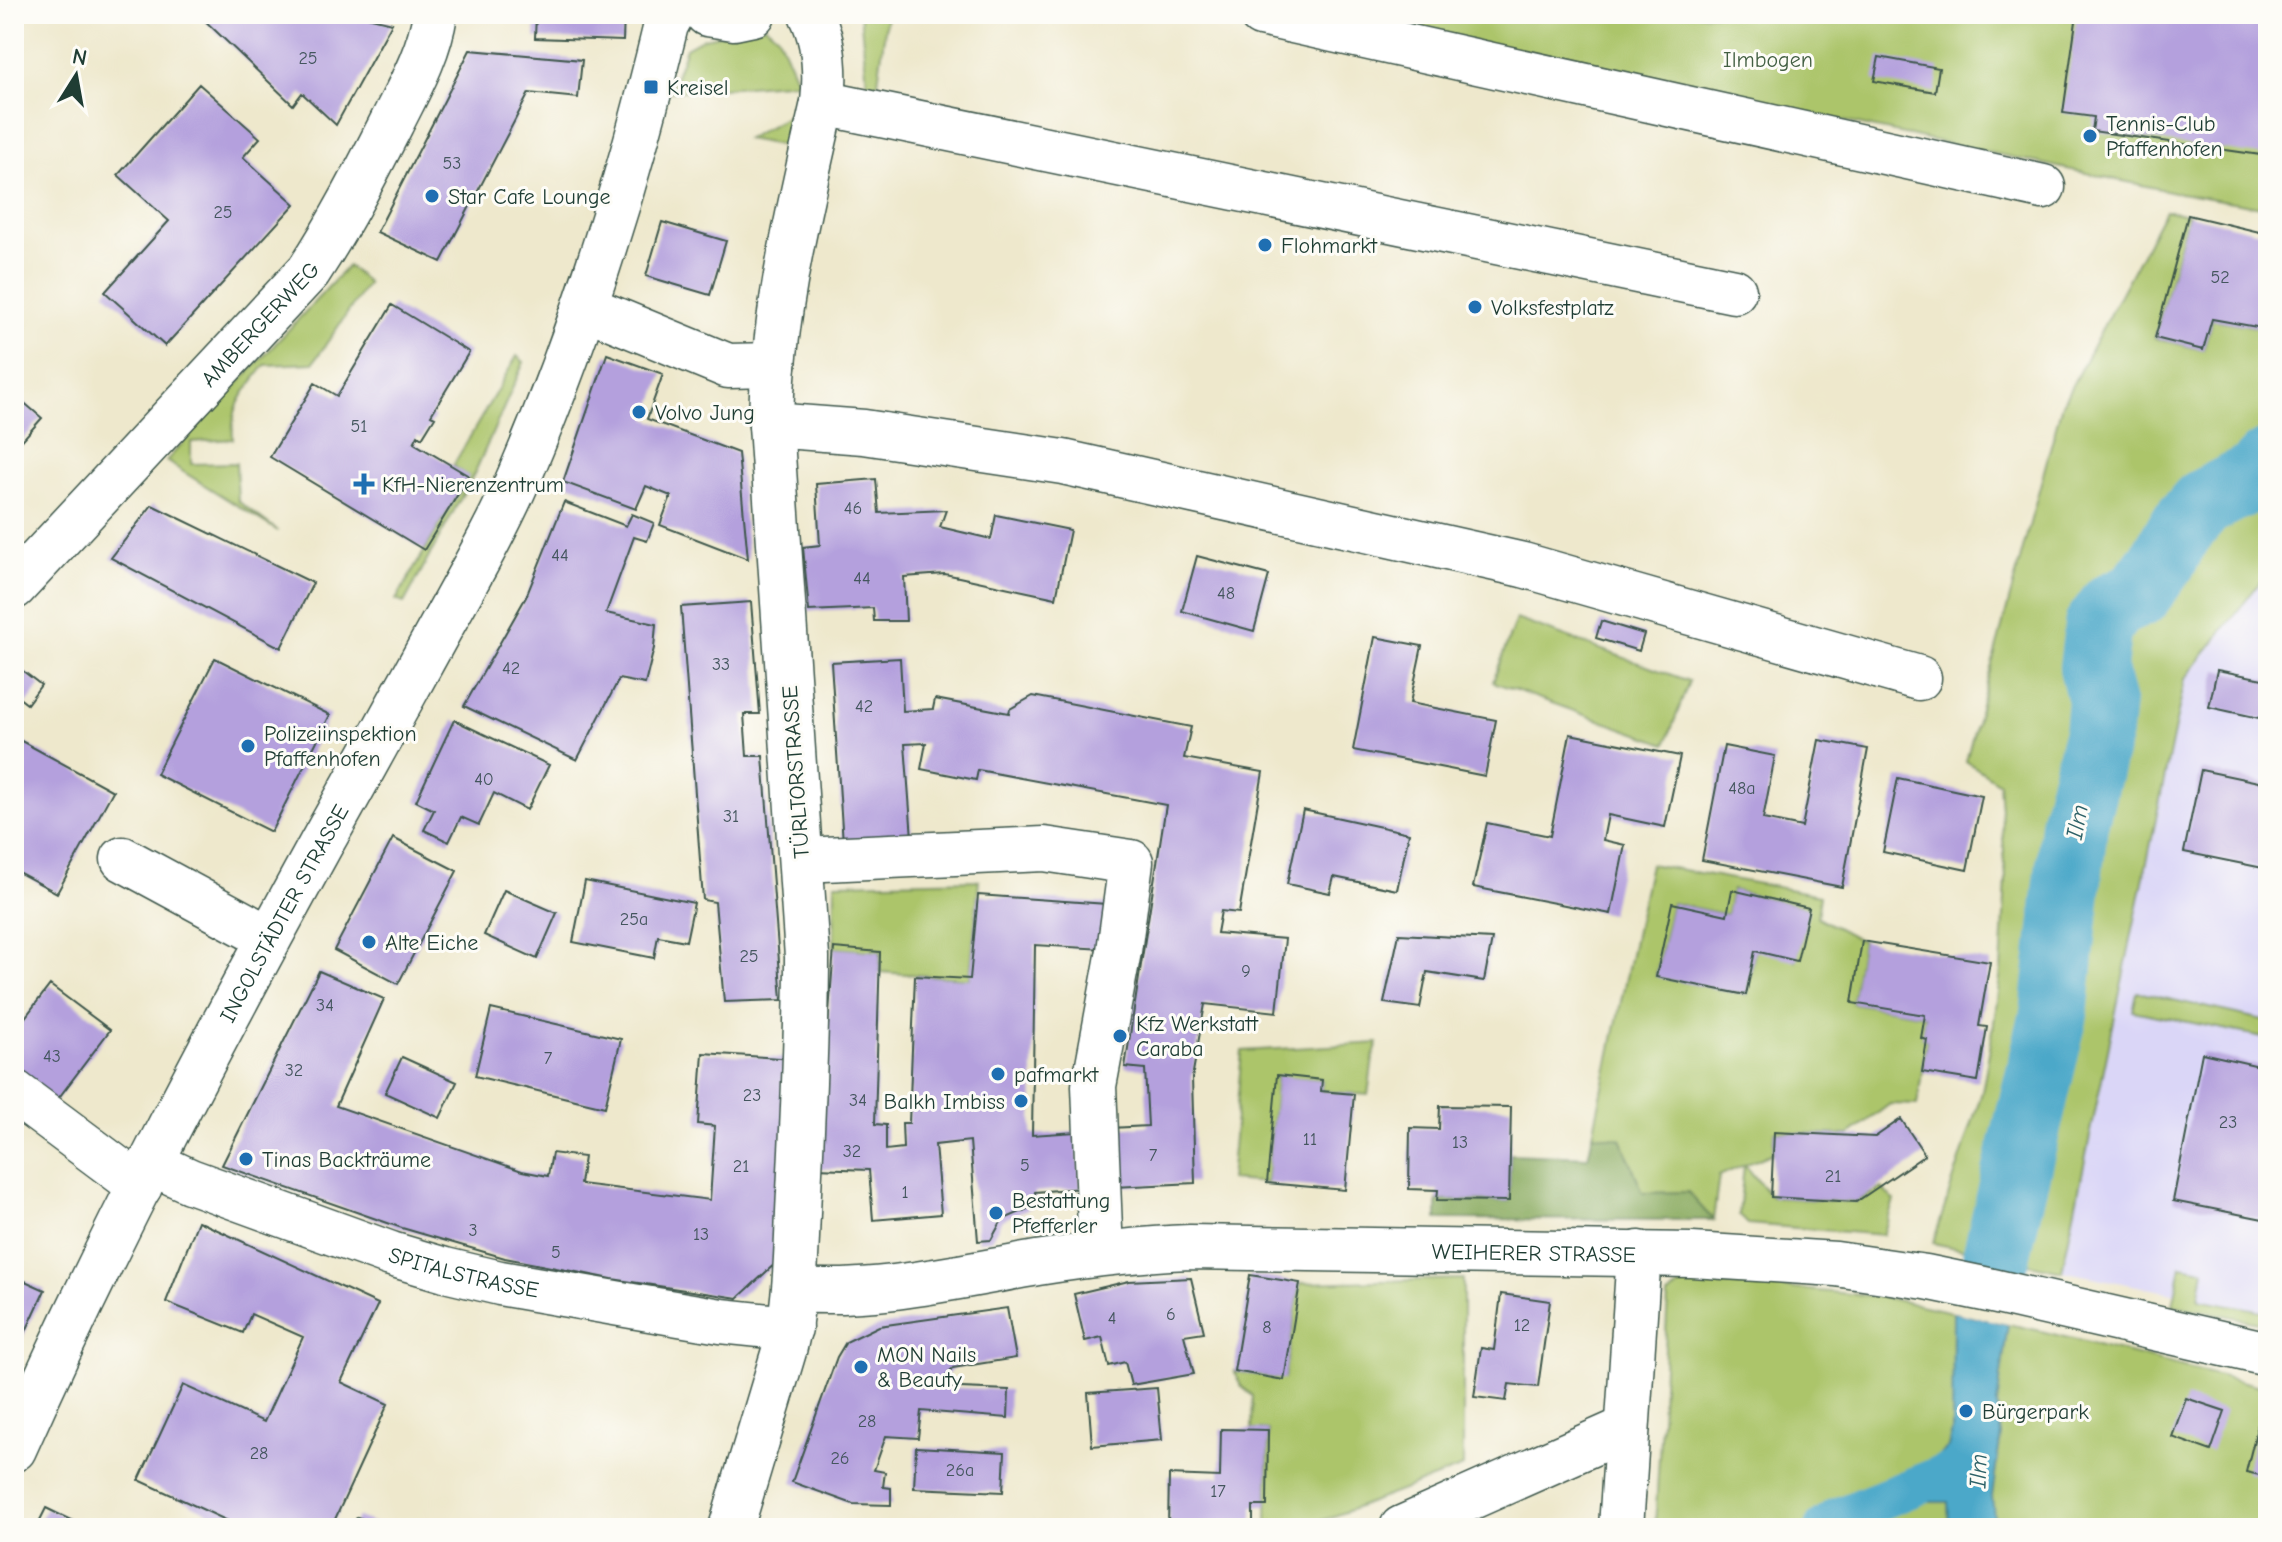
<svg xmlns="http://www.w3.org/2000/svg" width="2282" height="1542" viewBox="0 0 2282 1542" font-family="'Comic Neue',sans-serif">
	<rect width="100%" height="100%" fill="#fdfcf7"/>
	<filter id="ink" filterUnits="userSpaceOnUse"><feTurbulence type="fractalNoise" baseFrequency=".0125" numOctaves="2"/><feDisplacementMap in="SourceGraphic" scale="16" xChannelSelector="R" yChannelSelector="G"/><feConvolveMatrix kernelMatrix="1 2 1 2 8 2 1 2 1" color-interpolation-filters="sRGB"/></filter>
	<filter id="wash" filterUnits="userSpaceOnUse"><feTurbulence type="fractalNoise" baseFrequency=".006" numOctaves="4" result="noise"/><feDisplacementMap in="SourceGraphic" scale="32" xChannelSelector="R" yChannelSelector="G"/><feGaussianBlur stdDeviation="1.8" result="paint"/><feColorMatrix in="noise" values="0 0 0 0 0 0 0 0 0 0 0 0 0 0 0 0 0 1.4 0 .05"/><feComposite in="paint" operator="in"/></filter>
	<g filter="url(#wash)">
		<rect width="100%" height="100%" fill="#eee8cc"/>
		<path fill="#dad6f7" d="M2268 572V1312L2062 1271 2185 679Z"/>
		<path fill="#acc56b" stroke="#668150" stroke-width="2" fill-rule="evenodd" d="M860 14H887L876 98 868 91Z
			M1345 14H2268V208L2174 192Z
			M765 25 778 36 798 82 670 92 686 48 704 38Z
			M796 112V148L746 139Z
			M2165 210 2188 215 2155 338 2203 350 2212 319 2262 328 2268 321V572L2185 679 2062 1271 1933 1243 1982 1092 1993 1030 2001 970 2006 879 1999 783 1966 761 2062 404Z
			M348 266 368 283 313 363 265 365C246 391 230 404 233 439L191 442V464L236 463 238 501 278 531 166 461Z
			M517 356 524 362 476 470 404 603 396 600 468 476 453 466Z
			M1516 619 1689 681 1666 744 1493 682Z
			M1650 864 1820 895 1817 917 1862 941 1852 1003 1925 1015 1922 1038 1927 1040 1917 1105 1890 1104 1849 1135 1774 1132 1773 1153 1745 1165 1771 1197 1856 1202 1882 1188 1894 1200 1883 1235 1748 1224 1739 1215 1744 1165 1719 1176 1713 1220 1688 1192 1643 1193 1621 1139 1593 1134ZM1732 890 1808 908 1796 961 1762 922 1727 914ZM1672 903 1761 922 1746 995 1656 976Z
			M979 880 970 979 880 972V952L834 948 835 883Z
			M2137 992 2268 1021V1038L2133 1011Z
			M1378 1043 1373 1058 1368 1095 1321 1091 1322 1080 1277 1076 1267 1183 1230 1180 1242 1051Z
			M2181 1266 2204 1270 2199 1299 2268 1312V1324L2173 1305Z
			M1463 1279V1467L1303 1528H1267L1268 1430H1252L1253 1396 1241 1386 1234 1371 1284 1379 1300 1283Z
			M1681 1285H1755L1882 1297 2041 1331 2268 1388V1528H1655L1668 1296Z"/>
		<path fill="#89aa5f" stroke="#54744a" stroke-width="2" d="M1593 1134 1621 1139 1643 1193 1688 1192 1713 1220 1437 1219V1200L1509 1201 1510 1154 1588 1157Z"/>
		<path fill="#4ba8c9" stroke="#35727e" stroke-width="2" d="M1953 1312 2008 1324 1997 1404 2001 1435 1992 1496 1994 1517 2011 1518V1528H1949L1948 1502H1931L1917 1479 1948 1447 1952 1431Z"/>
		<path fill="#eee8cc" d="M1953 1308 2009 1320 2012 1325 1949 1311Z"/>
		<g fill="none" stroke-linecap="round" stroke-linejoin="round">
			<path stroke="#4ba8c9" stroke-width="40" d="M1824 1528 1839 1517 1972 1463"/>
			<path stroke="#4ba8c9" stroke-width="68" d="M1996 1257 2054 1014 2074 824 2098 732 2101 700 2093 667 2098 626 2113 605 2138 594 2163 560 2180 530 2203 503 2256 476 2268 463"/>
		</g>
		<g id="blocks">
			<path fill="#b4a0dd" d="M198 14H355L392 23 336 125 302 93 293 105Z
				M536 14H624L623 41 535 38Z
				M2077 14H2268V156L2092 131 2094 117 2063 113Z
				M470 50 582 60 578 98 529 93 441 262 377 232Z
				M1879 57 1939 68 1935 92 1874 81Z
				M199 84 260 138 243 157 295 204 165 346 105 292 169 221 118 175Z
				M2188 215 2268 234V321L2262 328 2212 319 2203 350 2155 338Z
				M662 222 726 241 710 295 646 276Z
				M392 305 469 352 431 415 435 417 422 438 418 435 414 443 469 476 424 550 270 457 315 383 337 396Z
				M607 354 663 374 647 419 738 453 748 559 660 525 671 496 646 486 636 509 563 482Z
				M14 394 42 418 18 445 14 442Z
				M876 479 879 513 946 510 940 527 991 539 996 515 1070 530 1056 598 945 574 904 577 906 621H874L873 608 809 611 803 547 820 545 816 484Z
				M564 502 626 526 632 514 654 523 647 541 634 537 606 613 656 624 654 648 645 684 619 679 577 760 464 706 526 597Z
				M152 505 313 583 281 648 111 558Z
				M1197 556 1269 575 1254 631 1182 611Z
				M751 602 760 714H744L747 756H763L782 1000 724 1002 715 902 703 900 681 607Z
				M1601 621 1644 634 1639 651 1596 638Z
				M1375 637 1422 646 1410 703 1496 720 1485 776 1353 750Z
				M215 658 330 715 271 832 156 774Z
				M900 658 903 711 933 709 935 699 1009 713 1010 709 1033 696 1191 727 1184 758 1263 772 1239 913 1221 911 1217 933 1285 939 1277 1012 1205 1004 1192 1078 1195 1183 1114 1187 1111 1128 1148 1126 1145 1069 1125 1067 1166 805 978 770 976 780 921 769 926 743 905 744 912 838 843 843 831 662Z
				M14 664 41 685 27 704 14 694Z
				M2217 670 2268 680V720L2209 707Z
				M454 720 549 765 527 810 494 793 479 825 461 817 449 842 424 830 434 810 416 801Z
				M1570 734 1680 756 1665 827 1608 815 1603 840 1625 845 1611 914 1473 887 1487 823 1550 836Z
				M14 737 113 791 57 893 14 870Z
				M1819 740 1868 749 1842 887 1702 860 1724 746 1775 756 1763 819 1802 827Z
				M2201 770 2268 784V869L2184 852Z
				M1898 778 1982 796 1967 870 1883 852Z
				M1303 810 1409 833 1397 890 1334 877 1330 893 1287 884Z
				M393 838 457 871 398 984 334 950Z
				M585 881 694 903 686 941 658 936 654 958 573 942Z
				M504 890 557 913 537 959 484 935Z
				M1732 890 1809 908 1797 961 1755 951 1746 995 1656 977 1672 903 1727 915Z
				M978 895 1107 904 1104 949 1035 945 1032 1135 1076 1132 1081 1188 1035 1192 1034 1206 1002 1220 991 1240 978 1241 970 1141 935 1145 941 1214 873 1220 869 1170 817 1168 834 948 880 952 875 1124 886 1125V1150L903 1148 902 1123H909L915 976 970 979Z
				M1399 934 1492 939 1484 981 1427 972 1420 1008 1384 1003Z
				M1862 941 1990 962 1979 1026 1987 1027 1978 1081 1922 1072 1927 1040 1921 1038 1925 1015 1852 1003Z
				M319 971 384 999 336 1106 522 1171 548 1176 552 1153 584 1157 580 1184 710 1200 715 1126 698 1124 703 1053 794 1059 779 1260 738 1298 612 1279 505 1258 402 1228 222 1165Z
				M50 985 110 1030 51 1108 14 1080V1032Z
				M491 1009 621 1039 605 1107 475 1076Z
				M2202 1053 2268 1068V1220L2173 1201Z
				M402 1057 457 1082 440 1118 385 1093Z
				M1277 1075 1322 1080 1321 1091 1354 1094 1345 1190 1267 1183Z
				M1440 1106 1511 1107 1509 1201 1437 1200 1438 1190 1409 1189 1410 1128 1439 1129Z
				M1901 1119 1925 1155 1856 1202 1771 1197 1774 1132 1875 1137Z
				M198 1221 378 1304 341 1382 388 1404 331 1528H243L139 1480 183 1385 264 1422 303 1337 251 1314 243 1333 166 1302Z
				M1250 1275 1300 1283 1284 1380 1234 1371Z
				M14 1276 45 1290 14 1357Z
				M1191 1278 1204 1332 1184 1335 1194 1374 1131 1385 1125 1362 1109 1366 1102 1337 1085 1341 1074 1294 1129 1281Z
				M1501 1294 1550 1301 1538 1387 1509 1384 1506 1401 1474 1397 1481 1348 1494 1350Z
				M1007 1308 1016 1358 953 1368 937 1387 1009 1390 1008 1418 921 1411 918 1438 886 1436 874 1470 885 1472 883 1487 891 1488V1505L853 1504 792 1482 837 1357 846 1342 879 1326Z
				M1157 1388 1162 1440 1092 1446 1088 1393Z
				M2186 1398 2225 1411 2211 1451 2172 1437Z
				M2259 1420 2268 1422V1477L2246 1472Z
				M1221 1429 1268 1430 1267 1506H1253V1528H1168L1169 1475 1220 1477Z
				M916 1447 1005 1452 1003 1492 914 1488Z
				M46 1508 87 1528H36Z
				M357 1517 387 1527V1528H352Z
				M1506 1522 1561 1524V1528H1506Z"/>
		</g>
	</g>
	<g filter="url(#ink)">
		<use href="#blocks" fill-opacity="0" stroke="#3e574b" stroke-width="2"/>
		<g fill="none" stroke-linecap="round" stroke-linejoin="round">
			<g stroke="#3e574b" stroke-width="47">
				<g id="minor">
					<path d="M707 14 734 18 753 14"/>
					<path d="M1261 14 2043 187"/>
					<path d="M823 103 1734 291"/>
					<path d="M585 307 728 366 774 365"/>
					<path d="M771 425 864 432 1063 462 1523 565 1919 678"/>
					<path id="s1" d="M14 587 309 271C341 222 365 175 391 124 409 88 429 54 435 14"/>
					<path d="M123 859 269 938"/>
					<path d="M802 860 1044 849 1131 862 1119 951 1094 1086 1101 1253"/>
					<path d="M14 1092 140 1186"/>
					<path id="s2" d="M151 1163 190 1181 391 1254 445 1270 500 1283 632 1306 721 1321 790 1328"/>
					<path id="s3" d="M795 1290C878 1296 956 1277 1037 1263 1088 1255 1138 1249 1190 1247L1692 1255 1836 1264 1926 1277 1984 1289 2268 1354"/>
					<path id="s4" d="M14 1449C106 1242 212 1042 321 844 360 775 398 705 436 636 465 583 496 531 520 475 582 330 629 179 666 25L672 14"/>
					<path d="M731 1528 784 1351C797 1298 796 1245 799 1192 803 1114 807 1036 807 957L771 425C772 315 799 210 823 103 826 73 825 42 811 14"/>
					<path d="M1402 1528 1627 1428"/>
					<path d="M1621 1528 1639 1253"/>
				</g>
			</g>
			<use href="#minor" stroke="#fff" stroke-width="44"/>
		</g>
	</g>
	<g fill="#1f6fb2" stroke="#fdfcf7" stroke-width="3">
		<rect x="643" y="79" width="16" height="16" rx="4"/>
		<circle cx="2090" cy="136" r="8"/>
		<circle cx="432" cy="196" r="8"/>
		<circle cx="1265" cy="245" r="8"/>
		<circle cx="1475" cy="307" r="8"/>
		<circle cx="639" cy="412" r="8"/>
		<path d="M360 472h8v8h8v8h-8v8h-8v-8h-8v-8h8z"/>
		<circle cx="248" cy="746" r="8"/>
		<circle cx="369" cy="942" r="8"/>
		<circle cx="1120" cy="1036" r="8"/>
		<circle cx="998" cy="1074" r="8"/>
		<circle cx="1021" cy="1101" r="8"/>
		<circle cx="246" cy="1159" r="8"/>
		<circle cx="996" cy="1213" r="8"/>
		<circle cx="861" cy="1367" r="8"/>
		<circle cx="1966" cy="1411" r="8"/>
	</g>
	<g text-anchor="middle" stroke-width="6" stroke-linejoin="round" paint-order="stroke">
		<g font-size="18" fill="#44565e">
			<text x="308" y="64">25</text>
			<text x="452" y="169">53</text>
			<text x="223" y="218">25</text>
			<text x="2220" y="283">52</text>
			<text x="359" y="432">51</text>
			<text x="853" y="514">46</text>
			<text x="560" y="561">44</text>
			<text x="862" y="584">44</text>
			<text x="1226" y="599">48</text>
			<text x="721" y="670">33</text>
			<text x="511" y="674">42</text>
			<text x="864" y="712">42</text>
			<text x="484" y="785">40</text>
			<text x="1742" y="794">48a</text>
			<text x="731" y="822">31</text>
			<text x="634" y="925">25a</text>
			<text x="749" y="962">25</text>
			<text x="1246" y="977">9</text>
			<text x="325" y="1011">34</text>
			<text x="52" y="1062">43</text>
			<text x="548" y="1064">7</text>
			<text x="294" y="1076">32</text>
			<text x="752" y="1101">23</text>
			<text x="858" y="1106">34</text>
			<text x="2228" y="1128">23</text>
			<text x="1310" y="1145">11</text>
			<text x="1460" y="1148">13</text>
			<text x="852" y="1157">32</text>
			<text x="1153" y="1161">7</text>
			<text x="1025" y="1171">5</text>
			<text x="741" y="1172">21</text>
			<text x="1833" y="1182">21</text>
			<text x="905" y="1198">1</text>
			<text x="473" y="1236">3</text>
			<text x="701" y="1240">13</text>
			<text x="556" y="1258">5</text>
			<text x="1171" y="1320">6</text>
			<text x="1112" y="1324">4</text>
			<text x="1522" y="1331">12</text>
			<text x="1267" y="1333">8</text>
			<text x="867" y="1427">28</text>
			<text x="259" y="1459">28</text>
			<text x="840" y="1464">26</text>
			<text x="960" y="1476">26a</text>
			<text x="1218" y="1497">17</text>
		</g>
		<g font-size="22" fill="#425f42" stroke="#fdfcf7">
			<text x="1768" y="67">Ilmbogen</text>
		</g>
		<g font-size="22" fill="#1f3d34" stroke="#fdfcf7" text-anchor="start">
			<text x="667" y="95">Kreisel</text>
			<text x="2106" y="131">Tennis-Club<tspan x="2106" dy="25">Pfaffenhofen</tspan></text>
			<text x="448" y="204">Star Cafe Lounge</text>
			<text x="1281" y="253">Flohmarkt</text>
			<text x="1491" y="315">Volksfestplatz</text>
			<text x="655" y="420">Volvo Jung</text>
			<text x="382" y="492">KfH-Nierenzentrum</text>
			<text x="264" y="741">Polizeiinspektion<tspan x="264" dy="25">Pfaffenhofen</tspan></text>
			<text x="385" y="950">Alte Eiche</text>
			<text x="1136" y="1031">Kfz Werkstatt<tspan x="1136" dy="25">Caraba</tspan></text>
			<text x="1014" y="1082">pafmarkt</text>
			<text x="1005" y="1109" text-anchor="end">Balkh Imbiss</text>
			<text x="262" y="1167">Tinas Backträume</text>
			<text x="1012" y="1208">Bestattung<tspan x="1012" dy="25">Pfefferler</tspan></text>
			<text x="877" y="1362">MON Nails<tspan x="877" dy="25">&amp; Beauty</tspan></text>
			<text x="1982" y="1419">Bürgerpark</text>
		</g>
		<g font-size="22" fill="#1f3d34" stroke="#fdfcf7">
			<text dy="8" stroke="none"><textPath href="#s1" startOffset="360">AMBERGERWEG</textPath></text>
			<text transform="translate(795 772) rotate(-94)" y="8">TÜRLTORSTRASSE</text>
			<text dy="8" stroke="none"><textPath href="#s4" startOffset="600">INGOLSTÄDTER STRASSE</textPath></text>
			<text dy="8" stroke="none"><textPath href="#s3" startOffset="742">WEIHERER STRASSE</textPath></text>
			<text dy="8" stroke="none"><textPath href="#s2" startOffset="332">SPITALSTRASSE</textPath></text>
		</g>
		<g font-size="24" font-style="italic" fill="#2e6268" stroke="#fdfcf7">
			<text transform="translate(2077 822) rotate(-79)" y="8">Ilm</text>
			<text transform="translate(1978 1471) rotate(-88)" y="8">Ilm</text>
		</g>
	</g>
	<rect width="2282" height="1542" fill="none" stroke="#fdfcf7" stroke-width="48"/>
	<g transform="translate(76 76) rotate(11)" stroke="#fdfcf7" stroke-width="6" paint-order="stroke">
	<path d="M0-6L14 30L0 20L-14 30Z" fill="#1f3d34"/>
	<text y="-12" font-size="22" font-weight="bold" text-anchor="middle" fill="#1f3d34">N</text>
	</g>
</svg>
